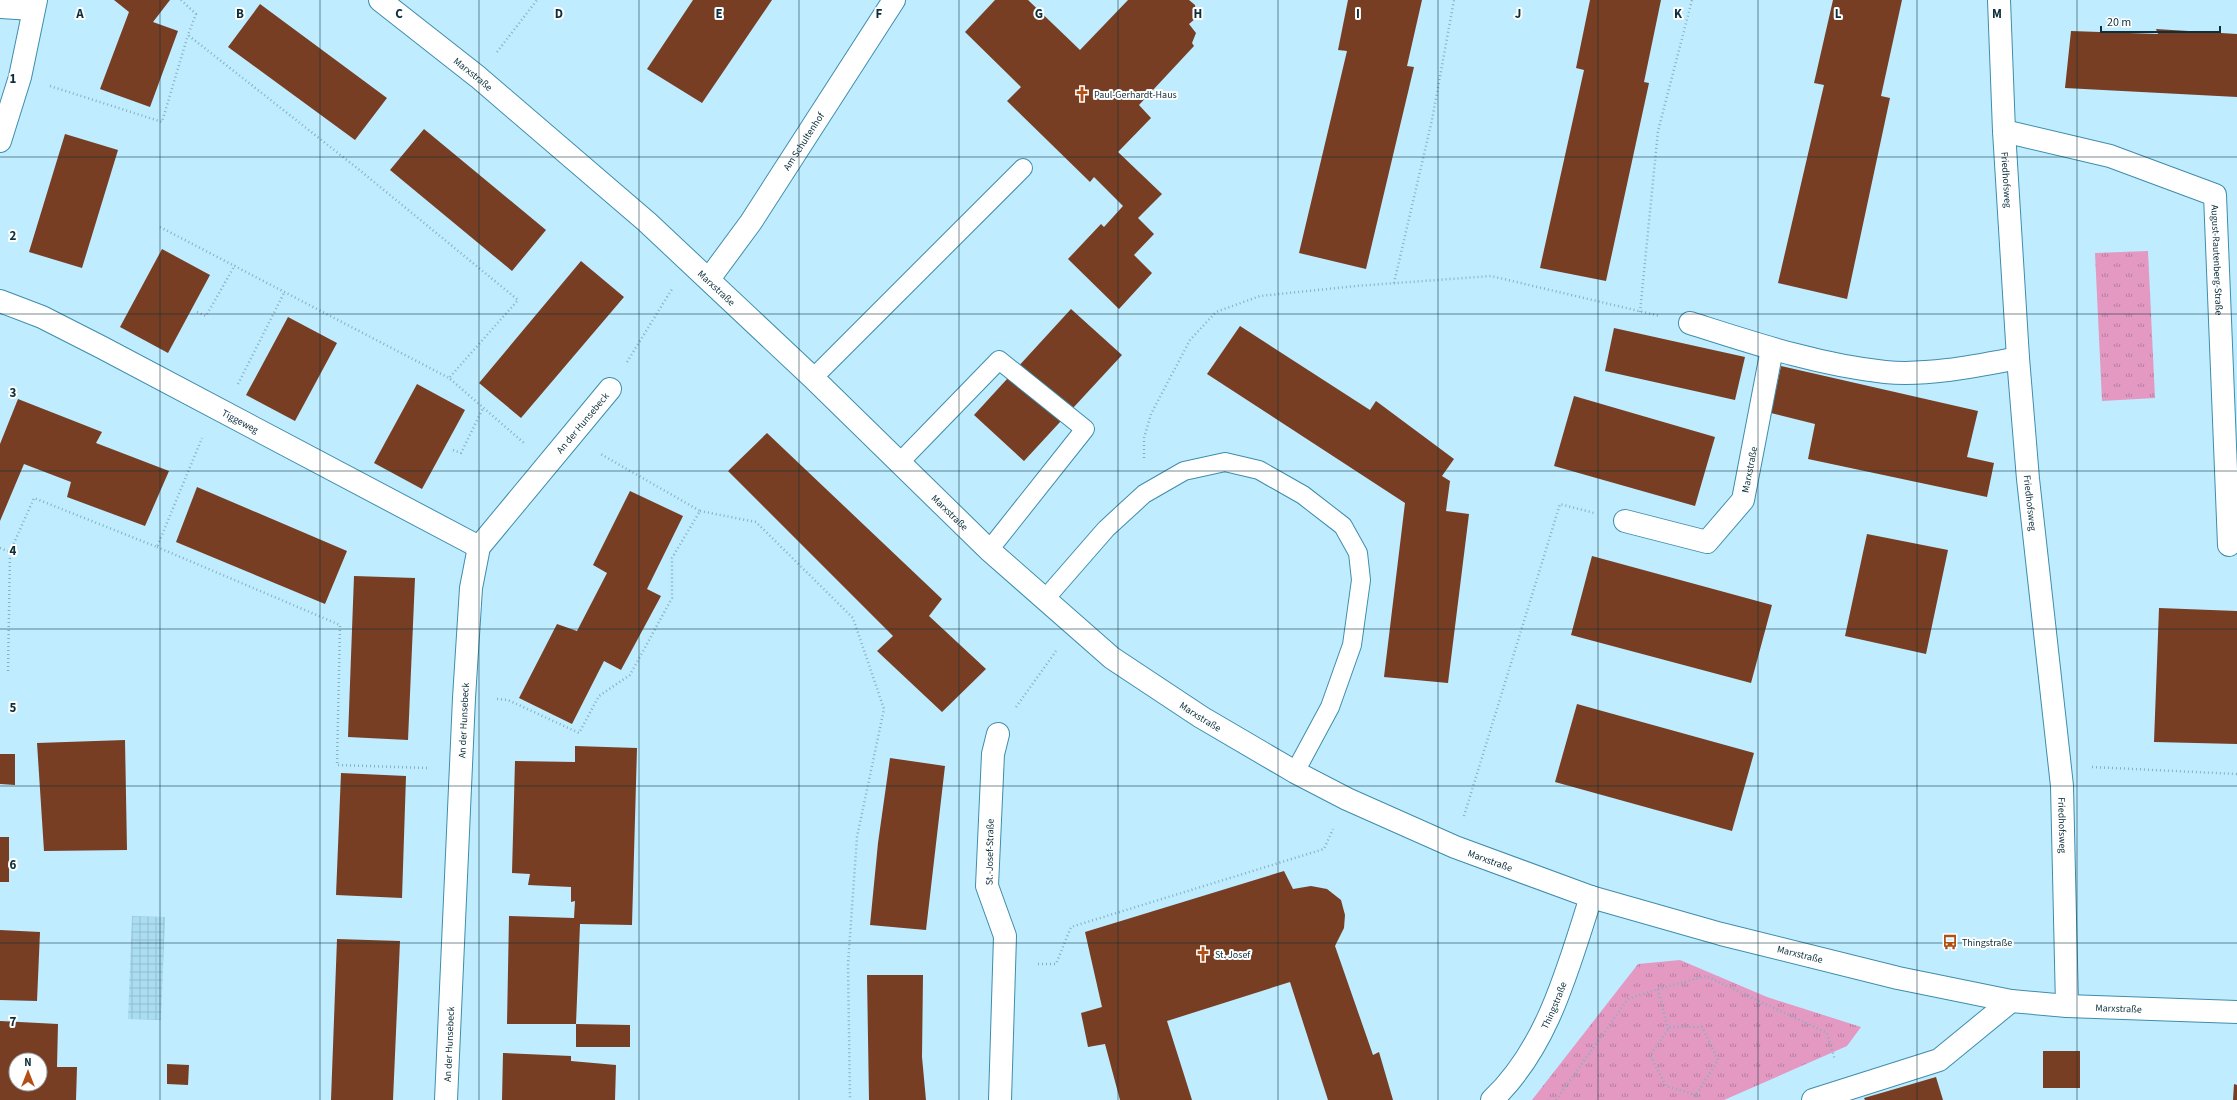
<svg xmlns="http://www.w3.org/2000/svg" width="2237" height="1100" viewBox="0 0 2237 1100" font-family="'Source Sans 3',sans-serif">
	<defs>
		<pattern id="industrial-grid" width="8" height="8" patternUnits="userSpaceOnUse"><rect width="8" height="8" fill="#abddf1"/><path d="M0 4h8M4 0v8" fill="none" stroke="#92bed0"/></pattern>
		<pattern id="park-tufts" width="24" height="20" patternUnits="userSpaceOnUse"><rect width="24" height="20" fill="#e399c2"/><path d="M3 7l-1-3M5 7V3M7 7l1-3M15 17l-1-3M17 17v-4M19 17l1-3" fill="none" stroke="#b67d9f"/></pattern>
	</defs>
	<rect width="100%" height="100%" fill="#bfecff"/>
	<path fill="url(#industrial-grid)" d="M132 916 165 917 161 1020 128 1019Z"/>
	<path fill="url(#park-tufts)" d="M2148 251 2155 398 2102 401 2095 253Z
		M1680 960 1767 997 1861 1027 1847 1046 1724 1100H1532L1638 964Z"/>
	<path fill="#773e23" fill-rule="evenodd" d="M114 0H170L153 22 178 31 150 107 100 89 129 12Z
		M693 0H772L702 103 647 69Z
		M995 0H1028L1080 50 1128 0H1189L1195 5 1196 18 1189 24 1196 33 1192 43 1194 46 1139 105 1151 118 1118 152 1162 194 1138 218 1154 234 1134 255 1152 273 1119 309 1068 259 1101 224 1104 227 1123 206 1094 177 1090 182 1007 101 1021 87 965 32Z
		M1348 0H1422L1407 66 1414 67 1366 269 1299 253 1347 51 1338 50Z
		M1590 0H1661L1644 82 1649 83 1606 281 1540 268 1584 70 1576 68Z
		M1833 0H1902L1881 96 1890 98 1847 299 1778 283 1824 85 1814 83Z
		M260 4 387 98 355 140 228 47Z
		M2156 29 2237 34V97L2065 88 2071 31 2158 34Z
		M424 129 546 230 512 271 390 170Z
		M65 134 118 150 82 268 29 252Z
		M162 249 210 275 168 353 120 327Z
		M581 261 624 297 521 418 479 383Z
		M1071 309 1122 355 1024 461 974 415Z
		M288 317 337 343 295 421 246 395Z
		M1240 326 1370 410 1376 401 1454 459 1442 476 1450 481 1446 511 1469 514 1448 683 1384 677 1405 503 1207 374Z
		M1614 328 1745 357 1735 400 1605 371Z
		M1781 366 1978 411 1967 457 1994 463 1987 497 1808 459 1815 424 1771 413Z
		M417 384 465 410 422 489 374 463Z
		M1574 396 1715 437 1695 506 1554 466Z
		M18 399 102 432 96 443 169 471 145 526 67 497 71 482 24 464 0 521V444Z
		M767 433 942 599 929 616 986 669 942 712 877 651 893 636 728 471Z
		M197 487 347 551 325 604 176 542Z
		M630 491 683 516 647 589 661 596 621 670 604 661 572 724 519 698 557 624 577 631 607 573 593 565Z
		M1867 534 1948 550 1926 654 1845 636Z
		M1592 556 1772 605 1751 683 1571 635Z
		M354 576 415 578 408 740 348 737Z
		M2159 608 2237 611V744L2154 742Z
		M1577 704 1754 753 1732 831 1555 782Z
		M125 740 127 850 44 851 37 743Z
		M575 746 637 748 632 925 580 924 576 1024H507L509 916 574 918 575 901 571 902V887L528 885 530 874 512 873 515 761 575 762Z
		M0 754H15V785L0 784Z
		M890 758 945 766 926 930 870 925 878 843Z
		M341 773 406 776 402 898 336 895Z
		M0 837H9V882H0Z
		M1284 871 1293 889 1311 886 1327 889 1341 900 1345 915 1344 928 1335 946 1373 1055 1379 1052 1393 1100H1328L1290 982 1167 1021 1192 1100H1120L1105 1044 1088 1047 1081 1013 1102 1007 1085 932Z
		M0 930 40 932 37 1001 0 1000Z
		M337 939 400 941 393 1100H331Z
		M867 975H923L922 1057 926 1100H869Z
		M0 1021 58 1024 57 1067H77L76 1100H0ZM16 1060H40V1084H16Z
		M576 1024 630 1025V1047H576Z
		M2043 1051H2080V1088H2043Z
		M503 1053 571 1056V1061L616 1065 615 1100H502Z
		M167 1064 189 1065 188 1085 167 1084Z
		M1936 1077 1943 1100H1865L1864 1098Z
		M2234 1084 2237 1085V1100H2233Z"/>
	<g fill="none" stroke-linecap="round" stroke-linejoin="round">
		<g stroke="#3f8dab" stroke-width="20">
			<path id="service" d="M813 378 1023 168
				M899 463 999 360 1085 429 989 550
				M1045 599 1106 529 1144 494 1184 471 1225 462 1259 470 1303 495 1343 526 1358 553 1361 580 1352 645 1330 707 1295 772"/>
		</g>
		<g stroke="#3f8dab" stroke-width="24">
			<g id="minor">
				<path id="s1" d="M1999 0 2004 131 2018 358 2028 479 2062 786 2067 1006"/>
				<path d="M0 7 33 9"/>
				<path id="s2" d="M2004 131 2110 156 2215 195 2229 545"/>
				<path d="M0 141 20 77 36 0"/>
				<path id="s3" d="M709 279 751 222 894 0"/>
				<path id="s4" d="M0 301 42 317 101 347 479 547"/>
				<path d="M1690 323C1753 343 1818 365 1885 372 1928 376 1976 366 2018 358"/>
				<path id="s5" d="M1625 521 1707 542 1743 500 1772 349"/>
				<path d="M998 734 993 754 987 886 1005 936 1000 1100"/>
				<path id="s6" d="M446 1100 464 698 471 588 479 547 610 389"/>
				<path id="s7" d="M1492 1100C1548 1047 1568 968 1591 897"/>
				<path d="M1813 1100 1939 1060 2011 1001"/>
			</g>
		</g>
		<g stroke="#3f8dab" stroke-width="24">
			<g id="tertiary">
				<path id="s8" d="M380 0 478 77 647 222 813 378 989 550 1112 658 1201 717 1295 772 1347 799 1455 847 1591 897 1721 934 1898 978 2011 1001 2067 1006 2237 1012"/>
			</g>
		</g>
		<path stroke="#86b0c0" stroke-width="2.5" stroke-dasharray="1 3" stroke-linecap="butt" d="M181 0 196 14 188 35 357 168 518 300 449 378 524 443
			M497 52 537 0
			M50 86 162 122 188 35
			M160 227 449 378
			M1394 283 1432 120 1454 0
			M197 312 206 316 235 265
			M1640 312 1658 131 1692 0
			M627 362 672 289
			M238 384 285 291
			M453 450 461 453 483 408
			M1144 458V438L1151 414 1190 340 1216 312 1260 296 1356 286 1491 276 1660 316
			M700 511 756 522 853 618 884 709 857 837 848 964 850 1100
			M157 547 340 625 337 765 428 768
			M0 548 10 552
			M8 671 10 552 34 498 157 547 202 438
			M497 699 508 700 579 733 599 696 630 675 672 598V558L700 511 599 453
			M1016 707 1056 651
			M2092 767 2237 774
			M1464 816 1560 504 1594 513
			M1038 964H1056L1071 927 1324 849 1333 829
			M1658 989 1706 976 1827 1033 1835 1060
			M1696 1095 1666 1086 1650 1055 1670 1027H1702L1718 1060 1696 1095 1697 1100
			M1556 1100 1628 999 1658 989 1668 1029"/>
		<use href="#service" stroke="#fff" stroke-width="18"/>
		<use href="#minor" stroke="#fff" stroke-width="22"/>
		<use href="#tertiary" stroke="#fff" stroke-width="22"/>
	</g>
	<path fill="none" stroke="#0d2f3b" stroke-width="1" stroke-opacity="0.55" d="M160 0V1100M320 0V1100M479 0V1100M639 0V1100M799 0V1100M959 0V1100M1118 0V1100M1278 0V1100M1438 0V1100M1598 0V1100M1758 0V1100M1917 0V1100M2077 0V1100M0 157H2237M0 314H2237M0 471H2237M0 629H2237M0 786H2237M0 943H2237"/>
	<defs>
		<g id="church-bare" transform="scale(1.2)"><path d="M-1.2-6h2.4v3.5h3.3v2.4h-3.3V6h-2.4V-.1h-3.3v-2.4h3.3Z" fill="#b14f15" stroke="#fff" stroke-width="2.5" paint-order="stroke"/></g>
		<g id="bus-bare" transform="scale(1.2)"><path d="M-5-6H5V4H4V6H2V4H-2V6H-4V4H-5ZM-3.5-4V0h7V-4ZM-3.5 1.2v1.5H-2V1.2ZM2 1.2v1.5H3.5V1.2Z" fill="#b14f15" stroke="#fff" stroke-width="2.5" paint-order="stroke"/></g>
	</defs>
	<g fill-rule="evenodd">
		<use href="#church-bare" x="1082" y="94"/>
		<use href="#bus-bare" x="1950" y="942"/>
		<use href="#church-bare" x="1203" y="954"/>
	</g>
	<g text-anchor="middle" stroke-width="4" stroke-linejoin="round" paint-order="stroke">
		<g font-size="10" fill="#0d2f3b" stroke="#fff">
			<text dy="4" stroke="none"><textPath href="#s8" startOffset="119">Marxstraße</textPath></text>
			<text dy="4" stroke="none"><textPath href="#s3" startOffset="167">Am Schultenhof</textPath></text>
			<text dy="4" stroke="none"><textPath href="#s1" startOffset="180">Friedhofsweg</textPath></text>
			<text dy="4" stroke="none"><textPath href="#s2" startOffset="286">August-Rautenberg-Straße</textPath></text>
			<text dy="4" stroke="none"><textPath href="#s8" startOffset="443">Marxstraße</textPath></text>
			<text dy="4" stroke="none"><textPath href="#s4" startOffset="269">Tiggeweg</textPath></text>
			<text dy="4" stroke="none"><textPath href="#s6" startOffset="716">An der Hunsebeck</textPath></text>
			<text dy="4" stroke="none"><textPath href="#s5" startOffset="171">Marxstraße</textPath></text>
			<text dy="4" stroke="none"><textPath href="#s1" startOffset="504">Friedhofsweg</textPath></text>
			<text dy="4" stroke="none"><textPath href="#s8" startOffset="767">Marxstraße</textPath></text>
			<text dy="4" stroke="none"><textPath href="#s8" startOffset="1091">Marxstraße</textPath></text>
			<text dy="4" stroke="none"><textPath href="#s6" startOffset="380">An der Hunsebeck</textPath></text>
			<text dy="4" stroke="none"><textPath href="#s1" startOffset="828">Friedhofsweg</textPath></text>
			<text transform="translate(989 852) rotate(-89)" y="4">St.-Josef-Straße</text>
			<text dy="4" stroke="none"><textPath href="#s8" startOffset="1415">Marxstraße</textPath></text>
			<text dy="4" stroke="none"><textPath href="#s8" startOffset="1739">Marxstraße</textPath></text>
			<text dy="4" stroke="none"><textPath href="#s7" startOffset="114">Thingstraße</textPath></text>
			<text dy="4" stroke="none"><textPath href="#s8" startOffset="2063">Marxstraße</textPath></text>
			<text dy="4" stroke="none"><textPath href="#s6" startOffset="56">An der Hunsebeck</textPath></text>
		</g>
		<g font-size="10" fill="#0d2f3b" stroke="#fff" text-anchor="start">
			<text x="1094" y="98">Paul-Gerhardt-Haus</text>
			<text x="1962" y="946">Thingstraße</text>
			<text x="1215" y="958">St. Josef</text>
		</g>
	</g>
	<g font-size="13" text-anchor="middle" font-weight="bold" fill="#0d2f3b" stroke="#fff" stroke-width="4" stroke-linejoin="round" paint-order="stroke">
		<text x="80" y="18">A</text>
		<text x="240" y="18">B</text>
		<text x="399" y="18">C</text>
		<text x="559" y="18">D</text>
		<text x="719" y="18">E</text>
		<text x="879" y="18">F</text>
		<text x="1039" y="18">G</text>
		<text x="1198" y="18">H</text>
		<text x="1358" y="18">I</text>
		<text x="1518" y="18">J</text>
		<text x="1678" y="18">K</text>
		<text x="1838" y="18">L</text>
		<text x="1997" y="18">M</text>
		<text x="13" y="83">1</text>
		<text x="13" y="240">2</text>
		<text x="13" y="397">3</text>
		<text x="13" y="555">4</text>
		<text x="13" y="712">5</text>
		<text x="13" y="869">6</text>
		<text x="13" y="1026">7</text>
	</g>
	<g transform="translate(28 1072)"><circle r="19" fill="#ffffff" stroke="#9eacb1"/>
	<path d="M0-3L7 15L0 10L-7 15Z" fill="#b14f15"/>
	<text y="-6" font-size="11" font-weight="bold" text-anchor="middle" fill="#0d2f3b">N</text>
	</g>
	<path d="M2101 26v6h119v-6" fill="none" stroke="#0d2f3b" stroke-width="2"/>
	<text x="2107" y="26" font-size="12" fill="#0d2f3b" stroke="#ffffff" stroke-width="3" paint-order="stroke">20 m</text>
</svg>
